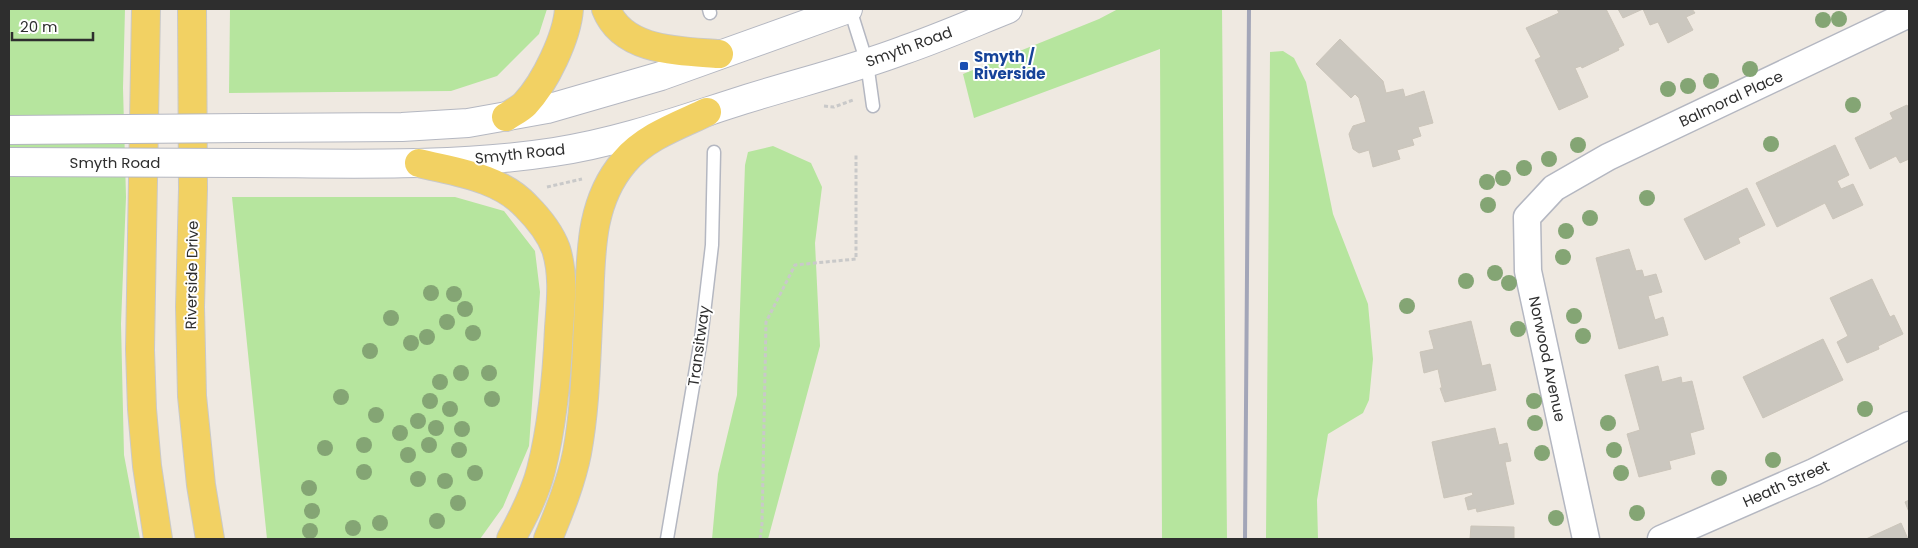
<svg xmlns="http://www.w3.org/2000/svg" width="1918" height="548" viewBox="0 0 1918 548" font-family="Poppins,sans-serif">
	<rect width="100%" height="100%" fill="#efe9e1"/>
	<path fill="#b6e59e" d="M9 9H125L123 88 126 197 121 324 124 455 140 539H9Z
		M230 9H547L539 34 497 76 451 91 229 93Z
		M1118 9H1222L1227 539H1162L1160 49 974 118 963 74 1099 19Z
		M1283 51 1294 58 1306 82 1333 214 1368 304 1373 359 1369 400 1363 413 1328 434 1317 500 1318 539H1266L1270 52Z
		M773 146 811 163 822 187 815 243 820 346 768 539H712L718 474 737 395 745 165 748 152Z
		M232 197H455L504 211 535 251 540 292 529 446 503 507 480 539H267Z"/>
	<path fill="#cbc7bf" stroke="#cbc5ba" d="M1557 9H1606L1624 45 1618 48 1619 50 1582 68 1581 66 1575 68 1588 97 1559 110 1535 60 1541 57 1526 28 1559 13Z
		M1618 9H1692L1695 13 1686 17 1693 30 1668 43 1658 22 1650 25 1643 9 1623 18Z
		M1340 39 1383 81 1386 93 1403 89 1405 97 1424 91 1433 123 1418 127 1421 136 1412 139 1414 145 1397 150 1400 159 1373 167 1369 150 1359 153 1353 149 1349 134 1353 126 1366 122 1359 98 1355 94 1351 98 1316 64Z
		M1907 105 1909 110V159L1900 163 1896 156 1870 169 1855 138 1893 119 1890 113Z
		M1835 145 1849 175 1837 181 1841 189 1853 184 1863 205 1833 219 1825 203 1777 227 1756 183Z
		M1747 188 1765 225 1738 238 1740 243 1705 260 1684 219Z
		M1629 249 1636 271 1642 270 1644 277 1656 274 1662 292 1648 296 1655 320 1663 317 1668 335 1619 349 1596 258Z
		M1872 279 1890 317 1894 315 1903 334 1878 346 1879 349 1847 363 1837 342 1848 336 1830 298Z
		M1471 321 1482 366 1490 364 1496 390 1445 402 1440 388H1442L1438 369 1424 373 1420 352 1434 349 1429 331Z
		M1823 339 1843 380 1763 418 1743 377Z
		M1658 366 1662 382 1681 377 1682 383 1692 381 1704 429 1690 433 1695 454 1669 461 1671 469 1639 477 1627 434 1640 430 1625 375Z
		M1495 428 1499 445 1507 443 1511 461 1505 462 1514 504 1477 512 1476 508 1468 510 1465 498 1473 495 1472 492 1444 498 1432 442Z
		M1909 500V512L1905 502Z
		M1901 523 1908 539H1866Z
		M1471 526 1514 527V539H1470Z"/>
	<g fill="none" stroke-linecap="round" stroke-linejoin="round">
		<g stroke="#b4b7c1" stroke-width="15">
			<path id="lane" d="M709 9 710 13
				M850 9 867 63 873 106
				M667 539 701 339 712 245 714 152"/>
		</g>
		<g stroke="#b4b7c1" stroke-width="29">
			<path id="street" d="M1586 539 1528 271 1527 217 1554 188 1608 157 1909 14
				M1661 539 1814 472 1909 425"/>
		</g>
		<g stroke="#b4b7c1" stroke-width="30">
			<path id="secondary" d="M246 128 402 127 468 123 547 109 661 76 848 9
				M234 163C341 163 449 168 554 152 620 142 680 120 743 100 797 83 851 70 904 50 939 38 973 23 1008 9"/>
		</g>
		<g stroke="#c9c9c9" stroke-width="30">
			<path id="primary" d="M146 9 140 350 142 409 147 466 158 539
				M192 9 193 189 190 307 192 396 201 485 210 539
				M606 9C623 52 680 51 719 54
				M506 117C512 113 520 109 525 104 545 83 567 37 569 9
				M419 163C455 172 499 177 526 206 538 218 550 233 556 249 564 275 561 301 559 328 557 376 553 423 541 470 535 494 523 517 511 539
				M548 539C559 512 571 483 577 453 586 405 586 355 589 306 591 256 589 203 624 162 645 137 677 126 707 112"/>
		</g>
		<path stroke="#c9c9c9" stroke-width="3" stroke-dasharray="4 2.5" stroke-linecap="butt" d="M824 106 834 107 853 100
			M547 187 582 179
			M760 539 762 524 766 322 795 265 856 259V154"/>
		<use href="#lane" stroke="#fff" stroke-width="12"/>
		<use href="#street" stroke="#fff" stroke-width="26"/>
		<use href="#secondary" stroke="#fff" stroke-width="28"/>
		<use href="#primary" stroke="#f2d163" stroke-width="28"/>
		<path stroke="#a3a6b8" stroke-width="4" d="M1245 539 1249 9"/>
		<g stroke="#b4b7c1" stroke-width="30" stroke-linecap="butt">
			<path id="secondary-bridge" d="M9 130 246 128
				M9 162 234 163"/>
		</g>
		<use href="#secondary-bridge" stroke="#fff" stroke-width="28"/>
	</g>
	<g fill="#84a574">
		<circle cx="1839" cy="19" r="8"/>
		<circle cx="1823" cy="20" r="8"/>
		<circle cx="1750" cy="69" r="8"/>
		<circle cx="1711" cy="81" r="8"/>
		<circle cx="1688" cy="86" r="8"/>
		<circle cx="1668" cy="89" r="8"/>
		<circle cx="1853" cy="105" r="8"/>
		<circle cx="1771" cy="144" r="8"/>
		<circle cx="1578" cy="145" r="8"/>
		<circle cx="1549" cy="159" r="8"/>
		<circle cx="1524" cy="168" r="8"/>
		<circle cx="1503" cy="178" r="8"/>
		<circle cx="1487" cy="182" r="8"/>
		<circle cx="1647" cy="198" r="8"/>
		<circle cx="1488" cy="205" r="8"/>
		<circle cx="1590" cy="218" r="8"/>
		<circle cx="1566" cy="231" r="8"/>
		<circle cx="1563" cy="257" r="8"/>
		<circle cx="1495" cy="273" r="8"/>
		<circle cx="1466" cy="281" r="8"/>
		<circle cx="1509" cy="283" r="8"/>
		<circle cx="431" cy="293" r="8"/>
		<circle cx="454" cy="294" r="8"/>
		<circle cx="1407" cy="306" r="8"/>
		<circle cx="465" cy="309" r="8"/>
		<circle cx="1574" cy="316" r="8"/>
		<circle cx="391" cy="318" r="8"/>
		<circle cx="447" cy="322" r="8"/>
		<circle cx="1518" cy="329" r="8"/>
		<circle cx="473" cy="333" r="8"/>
		<circle cx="1583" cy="336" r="8"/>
		<circle cx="427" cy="337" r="8"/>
		<circle cx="411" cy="343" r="8"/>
		<circle cx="370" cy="351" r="8"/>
		<circle cx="461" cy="373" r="8"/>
		<circle cx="489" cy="373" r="8"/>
		<circle cx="440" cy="382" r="8"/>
		<circle cx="341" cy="397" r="8"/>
		<circle cx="492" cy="399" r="8"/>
		<circle cx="430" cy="401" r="8"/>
		<circle cx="1534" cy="401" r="8"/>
		<circle cx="450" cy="409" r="8"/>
		<circle cx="1865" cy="409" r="8"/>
		<circle cx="376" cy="415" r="8"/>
		<circle cx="418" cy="421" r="8"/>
		<circle cx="1535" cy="423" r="8"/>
		<circle cx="1608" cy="423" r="8"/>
		<circle cx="436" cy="428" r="8"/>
		<circle cx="462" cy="429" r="8"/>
		<circle cx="400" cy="433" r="8"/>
		<circle cx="364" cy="445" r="8"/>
		<circle cx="429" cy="445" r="8"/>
		<circle cx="325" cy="448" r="8"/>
		<circle cx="459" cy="450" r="8"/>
		<circle cx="1614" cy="450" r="8"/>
		<circle cx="1542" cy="453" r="8"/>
		<circle cx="408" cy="455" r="8"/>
		<circle cx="1773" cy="460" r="8"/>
		<circle cx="364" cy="472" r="8"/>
		<circle cx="475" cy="473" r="8"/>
		<circle cx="1621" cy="473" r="8"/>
		<circle cx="1719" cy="478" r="8"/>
		<circle cx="418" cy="479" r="8"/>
		<circle cx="445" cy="481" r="8"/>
		<circle cx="309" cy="488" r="8"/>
		<circle cx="458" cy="503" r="8"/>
		<circle cx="312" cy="511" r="8"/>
		<circle cx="1637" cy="513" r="8"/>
		<circle cx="1556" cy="518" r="8"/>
		<circle cx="437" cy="521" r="8"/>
		<circle cx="380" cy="523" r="8"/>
		<circle cx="353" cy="528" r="8"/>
		<circle cx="310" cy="531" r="8"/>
	</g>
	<rect fill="#1a4fb4" stroke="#fff" stroke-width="2" x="959" y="61" width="10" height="10" rx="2.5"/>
	<g text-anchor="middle" stroke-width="4" stroke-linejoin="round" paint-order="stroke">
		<g font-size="15" fill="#2e2e2e" stroke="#fff">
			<text transform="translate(909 47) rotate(-20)" y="5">Smyth Road</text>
			<text transform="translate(1731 99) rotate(-25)" y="5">Balmoral Place</text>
			<text transform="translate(520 154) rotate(-6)" y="5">Smyth Road</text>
			<text x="115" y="168">Smyth Road</text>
			<text transform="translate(192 275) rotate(-89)" y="5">Riverside Drive</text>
			<text transform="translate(699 346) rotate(-82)" y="5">Transitway</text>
			<text transform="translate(1547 359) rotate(78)" y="5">Norwood Avenue</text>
			<text transform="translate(1786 484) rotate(-24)" y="5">Heath Street</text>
		</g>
		<g font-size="15" font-weight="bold" fill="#164399" stroke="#fff" text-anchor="start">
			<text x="974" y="62">Smyth /<tspan x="974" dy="17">Riverside</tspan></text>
		</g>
	</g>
	<rect width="1918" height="548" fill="none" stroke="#2e2e2e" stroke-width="20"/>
	<path d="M12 32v8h81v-8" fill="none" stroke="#2e2e2e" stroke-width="2.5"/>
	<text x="20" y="32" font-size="15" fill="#2e2e2e" stroke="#ffffff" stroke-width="4" paint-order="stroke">20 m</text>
</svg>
